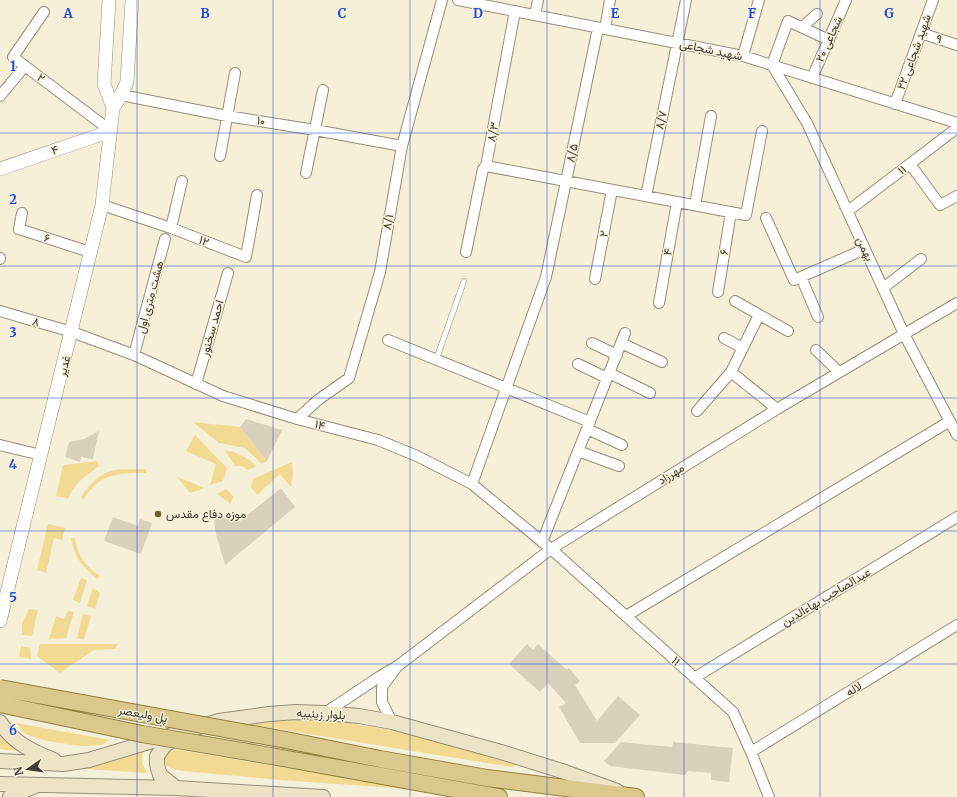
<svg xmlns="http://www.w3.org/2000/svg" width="957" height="797" viewBox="0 0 957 797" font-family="Merriweather,Vazirmatn,serif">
	<rect width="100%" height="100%" fill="#f7f0d9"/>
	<path fill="#f2da92" d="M193 422 240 427 267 461 262 464 245 448 219 443Z
		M195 435 227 468 223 481 210 485 216 464 186 451Z
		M225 450C237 452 248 458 257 466L247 470 242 466H235Z
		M97 461 99 466C86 476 74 483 68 499L56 496 63 465Z
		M292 462 293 475 291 487 280 474 257 495 251 487 253 479Z
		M146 469V473C119 473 98 473 84 500L81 497C88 486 98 475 111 471 122 468 136 470 146 469Z
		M177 477 205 488 190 493Z
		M226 489 233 496 231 504 217 494Z
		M48 524 65 528 62 540 54 538 46 573 37 570Z
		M71 538H75C78 557 85 565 100 576L97 579C82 566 75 558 71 538Z
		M81 578 87 580 80 603 73 600Z
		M93 588 100 593 95 609 87 606Z
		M29 609 38 610 32 636 22 635V623Z
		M68 611 74 612 66 638 49 639 56 616 64 619Z
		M83 614 91 616 84 640 77 638Z
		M40 644H118L115 649 94 650 60 673 37 656Z
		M21 646 30 648 31 659 19 657Z
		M275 718 324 719 402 732 517 765 511 767 242 723Z
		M16 723 110 740 101 745 81 746 47 741 25 734Z
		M0 736 16 751 0 749Z
		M144 750C140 760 142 764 147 773L70 768Z
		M168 750H179L410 789 280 780 183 771C169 768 158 767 168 750Z"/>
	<path fill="#d9d1bb" d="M246 419 282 430 267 461 240 427Z
		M99 431 93 459 81 457 80 462 65 457 69 442 84 439Z
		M281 488 295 507 225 565 216 534 214 522 215 516 240 521Z
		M113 517 138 526 140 519 152 523 141 554 104 541Z
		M527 644 533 650 538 644 567 670 569 668 580 681 575 685 597 721 618 696 640 715 615 743H580L559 707 566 703 548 683 540 692 509 664Z
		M621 742 672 747 673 742 733 748 729 782 711 780V773L688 771 685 775 610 766 604 761Z"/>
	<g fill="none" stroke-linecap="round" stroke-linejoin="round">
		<g stroke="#958e79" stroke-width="6">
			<path id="service" d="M436 360 464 281"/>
		</g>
		<g stroke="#958e79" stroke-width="12">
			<path id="minor" d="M458 0 743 56 957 123
				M44 12 13 57 111 131
				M535 15 538 0
				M802 27 817 14
				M605 29 610 0
				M921 33 957 45
				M743 56 759 0
				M772 65 807 123 904 334 957 435
				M772 65 788 21 829 40
				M812 78 846 0
				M121 95 227 116 315 130 402 146
				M0 96 25 66
				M895 104 933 0
				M220 156 235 73
				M910 164 940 205 957 196
				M486 166 746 215 762 131
				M306 173 323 90
				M646 196 686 0
				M102 205 171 228 246 257 257 195
				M695 205 711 116
				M848 211 957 128
				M22 213 19 229 90 252
				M766 218 794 280 865 249
				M171 228 182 181
				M466 252 483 169 486 166 515 11
				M0 259V258
				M801 277 818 317
				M595 279 612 190
				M883 288 921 259
				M718 292 731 212
				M735 301 788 331
				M659 303 677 202
				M0 311 72 332 134 355 223 396 297 419 378 440 417 456 472 484 551 549 733 712 751 752 769 797
				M724 338 743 348
				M388 340 590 422
				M592 343 617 355
				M621 343 662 362
				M816 350 839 372
				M134 355 165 239
				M578 364 607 378
				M731 372 777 409
				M609 373 650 393
				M196 384 228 273
				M697 411 731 372 759 315
				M297 419 318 400 349 378 380 272 402 146 442 0
				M587 429 622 445
				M0 445 41 455
				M578 451 619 466
				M472 484 546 277 598 28
				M542 542 625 333
				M626 616 950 421
				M694 678 957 517
				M325 713 379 677 399 665 551 549 777 409 957 303
				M392 722 382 702V687L396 668
				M751 752 957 625"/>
		</g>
		<g stroke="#958e79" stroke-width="14">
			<path id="tertiary" d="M113 108 121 95 127 82 132 0
				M0 169 111 131
				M0 621 102 205 113 108 104 84 109 0"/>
		</g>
		<g stroke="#958e79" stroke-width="16">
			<path id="secondary" d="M0 722C12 742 33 752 54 760
				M0 761 63 764 89 760 219 721 269 714 296 712 325 713 359 716 392 722 501 752 565 772 617 791
				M0 784 176 788 323 797
				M176 788 160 775 157 765V756L165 745 177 737
				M10 797 35 786"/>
		</g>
		<g stroke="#947f3c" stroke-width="18">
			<path id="primary" d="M286 740 380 759 487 778 636 797
				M271 756 499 797"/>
		</g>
		<use href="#service" stroke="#fff" stroke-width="5"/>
		<use href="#minor" stroke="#fff" stroke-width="10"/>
		<use href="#tertiary" stroke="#fff" stroke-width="13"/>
		<use href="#secondary" stroke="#ede3c6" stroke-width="14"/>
		<use href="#primary" stroke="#dac88d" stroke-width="16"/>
		<g stroke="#947f3c" stroke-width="18" stroke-linecap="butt">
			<path id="primary-bridge" d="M0 688 286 740
				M0 704 142 734 271 756"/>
		</g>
		<use href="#primary-bridge" stroke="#dac88d" stroke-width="16"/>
	</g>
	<path fill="none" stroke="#1d4ed8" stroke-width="1" stroke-opacity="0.55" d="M137 0V797M273 0V797M410 0V797M547 0V797M684 0V797M820 0V797M0 133H957M0 266H957M0 398H957M0 531H957M0 664H957"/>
	<circle fill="#71602e" stroke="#f7f0d9" stroke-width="1.5" cx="158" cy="514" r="4"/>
	<g text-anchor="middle" stroke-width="3" stroke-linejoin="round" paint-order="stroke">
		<g font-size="12" fill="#3f3c33" stroke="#f7f0d9">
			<text transform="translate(829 39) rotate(-66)" y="4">شجاعی ۲۰</text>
			<text transform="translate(939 39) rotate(19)" y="4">۹</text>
			<text transform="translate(711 50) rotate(12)" y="4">شهید شجاعی</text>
			<text transform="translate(914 52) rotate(-70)" y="4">شهید شجاعی ۲۲</text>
			<text transform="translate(41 78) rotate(37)" y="4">۲</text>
			<text transform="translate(661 120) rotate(-78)" y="4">۸/۷</text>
			<text transform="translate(261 121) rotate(9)" y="4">۱۰</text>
			<text transform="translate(493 132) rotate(-79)" y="4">۸/۳</text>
			<text transform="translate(55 150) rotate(-19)" y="4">۴</text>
			<text transform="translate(572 153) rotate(-78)" y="4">۸/۵</text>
			<text transform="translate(902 170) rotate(-37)" y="4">۱۱</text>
			<text transform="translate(388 222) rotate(-80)" y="4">۸/۱</text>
			<text transform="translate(604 234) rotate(-79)" y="4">۲</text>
			<text transform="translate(47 238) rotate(18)" y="4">۶</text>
			<text transform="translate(204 241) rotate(21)" y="4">۱۲</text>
			<text transform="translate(865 249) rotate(65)" y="4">بهمن</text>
			<text transform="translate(668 252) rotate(-80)" y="4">۴</text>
			<text transform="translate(724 252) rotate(-81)" y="4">۶</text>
			<text transform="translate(150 297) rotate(-75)" y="4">هشت متری اول</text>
			<text transform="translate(36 322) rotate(16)" y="4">۸</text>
			<text transform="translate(212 328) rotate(-74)" y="4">احمد سخنور</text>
			<text transform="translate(64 366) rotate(-76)" y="4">غدیر</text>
			<text transform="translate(320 425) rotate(15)" y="4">۱۴</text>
			<text transform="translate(671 474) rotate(-32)" y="4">مهرزاد</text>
			<text transform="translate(826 597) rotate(-31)" y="4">عبدالصاحب بهاءالدین</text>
			<text transform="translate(676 661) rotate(42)" y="4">۱۱</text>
			<text transform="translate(854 689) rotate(-32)" y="4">لاله</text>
			<text transform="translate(143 714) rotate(10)" y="4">پل ولیعصر</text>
			<text transform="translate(321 714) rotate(3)" y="4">بلوار زینبیه</text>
		</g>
		<g font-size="12" fill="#3f3c33" stroke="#f7f0d9" text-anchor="start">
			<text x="166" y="518">موزه دفاع مقدس</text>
		</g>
	</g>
	<g font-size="13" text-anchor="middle" font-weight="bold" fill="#1d4ed8" stroke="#f7f0d9" stroke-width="3" stroke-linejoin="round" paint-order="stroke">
		<text x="68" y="18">A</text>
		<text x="205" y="18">B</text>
		<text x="342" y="18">C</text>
		<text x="478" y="18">D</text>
		<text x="615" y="18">E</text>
		<text x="752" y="18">F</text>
		<text x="889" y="18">G</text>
		<text x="13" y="71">1</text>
		<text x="13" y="204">2</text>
		<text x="13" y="337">3</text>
		<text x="13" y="469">4</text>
		<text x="13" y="602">5</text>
		<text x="13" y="735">6</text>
	</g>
	<g transform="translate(28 769) rotate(257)" stroke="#f7f0d9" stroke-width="3" paint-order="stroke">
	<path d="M0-3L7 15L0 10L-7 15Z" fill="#3f3c33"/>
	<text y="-6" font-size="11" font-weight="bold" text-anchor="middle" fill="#3f3c33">N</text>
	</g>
</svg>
